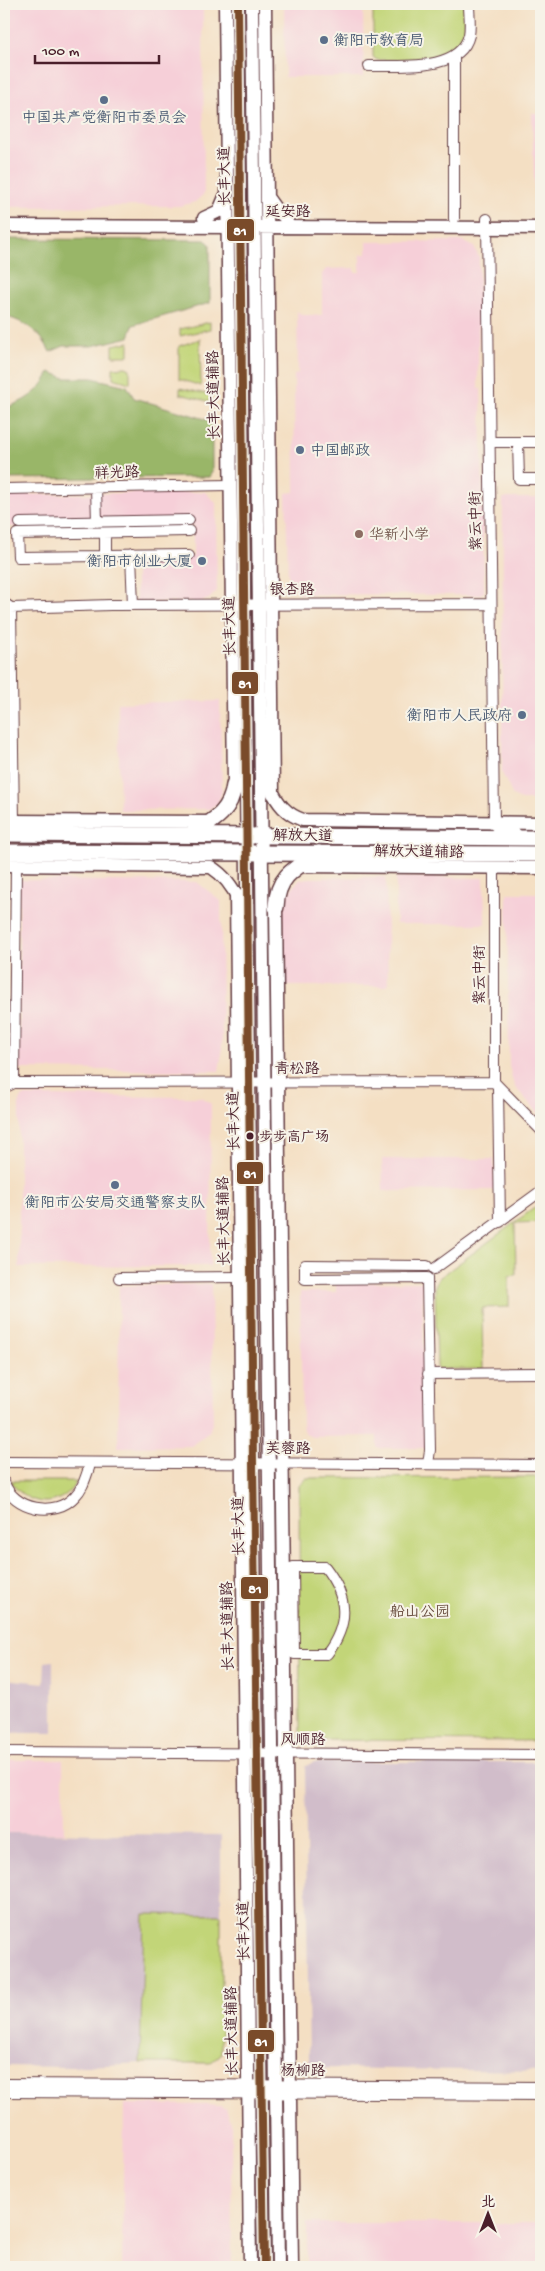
<svg xmlns="http://www.w3.org/2000/svg" width="545" height="2271" viewBox="0 0 545 2271" font-family="'Gochi Hand','LXGW WenKai TC',sans-serif">
	<rect width="100%" height="100%" fill="#f7f3e8"/>
	<filter id="ink" filterUnits="userSpaceOnUse"><feTurbulence type="fractalNoise" baseFrequency=".02" numOctaves="2"/><feDisplacementMap in="SourceGraphic" scale="10" xChannelSelector="R" yChannelSelector="G"/><feConvolveMatrix kernelMatrix="1 2 1 2 8 2 1 2 1" color-interpolation-filters="sRGB"/></filter>
	<filter id="wash" filterUnits="userSpaceOnUse"><feTurbulence type="fractalNoise" baseFrequency=".0096" numOctaves="4" result="noise"/><feDisplacementMap in="SourceGraphic" scale="20" xChannelSelector="R" yChannelSelector="G"/><feGaussianBlur stdDeviation="1.12" result="paint"/><feColorMatrix in="noise" values="0 0 0 0 0 0 0 0 0 0 0 0 0 0 0 0 0 1.4 0 .05"/><feComposite in="paint" operator="in"/></filter>
	<g filter="url(#wash)">
		<rect width="100%" height="100%" fill="#f4dfc3"/>
		<path fill="#f6cfd8" d="M4 4H203L204 194 195 202 180 206 4 207Z
			M284 4H363L364 77H285Z
			M532 113H541V210H535Z
			M463 241 474 247 479 257 478 388 481 389 484 592 479 595 299 594 288 576 286 493 295 492 294 375 298 373 297 311 302 315H322V274L326 269 355 268V272H360V254H367V242Z
			M205 492 216 503 217 591 209 599 201 602H136V558L193 557V524L4 527V495Z
			M503 498H541V800H521L513 796 502 773Z
			M220 701 222 792 218 803 209 809 120 810 118 703Z
			M386 877 388 986H284L283 911 287 895 293 887 299 880 308 878Z
			M396 877 484 878 485 924H396Z
			M19 880 197 882 221 901 222 1052 219 1071 19 1069Z
			M507 893H541V1116L514 1086 509 1066Z
			M23 1096 201 1097 211 1104 210 1266 19 1267V1101Z
			M382 1159H494V1190L383 1191Z
			M422 1282 426 1448H377V1436L313 1437 307 1435 303 1430 302 1424 300 1292H336V1283Z
			M211 1284 213 1421 209 1432 191 1446 118 1447 119 1286Z
			M4 1760H63L64 1833H4Z
			M124 2104 207 2105 220 2106 226 2109 231 2121 232 2267H122Z
			M307 2223H541V2267H307Z"/>
		<path fill="#d1bdca" d="M53 1661V1733H4V1679L44 1683 45 1662Z
			M313 1762H541V2071L317 2068 309 2061 305 1767Z
			M4 1833 221 1835V1915H144L140 2063 72 2067 4 2066Z"/>
		<path fill="#c2d578" stroke="#867a52" d="M373 4H464C464 13 466 23 464 31 456 64 402 59 377 60L373 57Z
			M210 322V329L180 336V329Z
			M200 339 201 386 179 379V346Z
			M129 342V355L126 356H113V345Z
			M126 367 130 369V383L113 378V368Z
			M180 388 211 395V402L180 394Z
			M537 1206 541 1211V1222L515 1223 516 1275 509 1276V1307L482 1308 483 1369H437L435 1286 439 1278Z
			M541 1477V1741L304 1740 300 1737 299 1486 306 1478Z
			M10 1481H77C60 1511 28 1507 10 1481Z
			M144 1914 221 1915V2054L210 2063H140Z"/>
		<path fill="#99b668" stroke="#726a4a" d="M8 239 205 240 210 244V303L133 325 129 337 92 346H64L50 352C40 331 25 322 4 316V262Z
			M50 372 65 378H92L127 386 134 398 212 421V472L209 477 4 479V408C23 403 42 391 50 372Z"/>
	</g>
	<g filter="url(#ink)">
		<g fill="none" stroke-linecap="round" stroke-linejoin="round">
			<g stroke="#643c42" stroke-width="12">
				<path id="minor" d="M369 66C398 65 460 73 469 35 471 25 469 14 469 4
					M454 219V56
					M487 219 494 822
					M489 442H541
					M518 442 519 479H541
					M96 487 97 522
					M4 489 230 485
					M20 523 189 520
					M105 533V556
					M131 555 133 605
					M189 555 18 557 17 534 189 531
					M4 603 11 608 111 605 491 604
					M11 608 14 821
					M494 868V1082
					M14 1083 16 865
					M498 1087 500 1222
					M4 1088 14 1083 494 1082 541 1130
					M427 1266 305 1265V1279L427 1278 430 1450 428 1464
					M434 1269 541 1191
					M119 1278 240 1277
					M428 1374 541 1373
					M4 1462 541 1465
					M4 1482C13 1510 56 1518 75 1496 83 1488 85 1479 89 1468
					M293 1567H325C348 1597 350 1623 327 1654H294Z
					M4 1752 541 1755
					M4 2084 541 2087
					M4 2092 541 2095"/>
			</g>
			<g stroke="#643c42" stroke-width="15">
				<path id="major" d="M225 4 234 785
					M238 4 253 1463 264 2267
					M252 4 278 2267
					M265 4 273 794
					M267 197 277 211 287 219
					M204 218 219 211 225 197
					M4 226 234 227
					M261 227 541 228
					M270 787C278 804 286 814 303 820L541 823
					M4 821 212 822
					M4 865 211 867C225 876 233 887 239 901
					M297 866 541 868
					M236 894 250 2267
					M276 907 292 2267"/>
			</g>
			<g stroke="#643c42" stroke-width="18">
				<path id="highway" d="M14 821 38 832
					M494 822 517 837
					M4 834 541 838
					M192 834C213 821 231 812 234 785
					M4 852 541 854
					M276 907C277 876 295 868 319 853"/>
			</g>
			<use href="#minor" stroke="#fff" stroke-width="10"/>
			<use href="#major" stroke="#fff" stroke-width="12"/>
			<use href="#highway" stroke="#fff" stroke-width="15"/>
			<g stroke="#f7f3e8" stroke-width="11">
				<path id="bus-1" d="M238 4 253 1463 264 2267"/>
			</g>
			<use href="#bus-1" stroke="#7a4b2a" stroke-width="8"/>
		</g>
	</g>
	<g fill="#5c6f8a" stroke="#f7f3e8" stroke-width="2">
		<circle cx="324" cy="40" r="5"/>
		<circle cx="104" cy="100" r="5"/>
		<circle cx="300" cy="450" r="5"/>
		<circle cx="202" cy="561" r="5"/>
		<circle cx="522" cy="715" r="5"/>
		<circle cx="115" cy="1185" r="5"/>
	</g>
	<circle fill="#8d6e63" stroke="#f7f3e8" stroke-width="2" cx="359" cy="534" r="5"/>
	<circle fill="#4a1f2b" stroke="#f7f3e8" stroke-width="2" cx="250" cy="1136" r="4.5"/>
	<g text-anchor="middle" stroke-width="4" stroke-linejoin="round" paint-order="stroke">
		<g font-size="14" fill="#4a1f2b" stroke="#f7f3e8" text-anchor="start">
			<text x="259" y="1141">步步高广场</text>
		</g>
		<g font-size="15" fill="#4e5e75" stroke="#f7f3e8" text-anchor="start">
			<text x="334" y="45">衡阳市教育局</text>
			<text x="104" y="122" text-anchor="middle">中国共产党衡阳市委员会</text>
			<text x="310" y="455">中国邮政</text>
			<text x="192" y="566" text-anchor="end">衡阳市创业大厦</text>
			<text x="512" y="720" text-anchor="end">衡阳市人民政府</text>
			<text x="115" y="1207" text-anchor="middle">衡阳市公安局交通警察支队</text>
		</g>
		<g font-size="15" fill="#4a1f2b" stroke="#f7f3e8">
			<text transform="translate(224 176) rotate(-91)" y="5">长丰大道</text>
			<text x="288" y="216">延安路</text>
			<text transform="translate(213 395) rotate(-91)" y="5">长丰大道辅路</text>
			<text transform="translate(117 472) rotate(-1)" y="5">祥光路</text>
			<text transform="translate(475 521) rotate(-91)" y="5">紫云中街</text>
			<text x="292" y="594">银杏路</text>
			<text transform="translate(229 626) rotate(-91)" y="5">长丰大道</text>
			<text transform="translate(303 835) rotate(1)" y="5">解放大道</text>
			<text transform="translate(419 851) rotate(1)" y="5">解放大道辅路</text>
			<text transform="translate(479 975) rotate(-90)" y="5">紫云中街</text>
			<text x="297" y="1073">青松路</text>
			<text transform="translate(233 1121) rotate(-91)" y="5">长丰大道</text>
			<text transform="translate(223 1221) rotate(-91)" y="5">长丰大道辅路</text>
			<text x="288" y="1453">芙蓉路</text>
			<text transform="translate(238 1526) rotate(-91)" y="5">长丰大道</text>
			<text transform="translate(227 1626) rotate(-91)" y="5">长丰大道辅路</text>
			<text x="303" y="1744">风顺路</text>
			<text transform="translate(243 1931) rotate(-91)" y="5">长丰大道</text>
			<text transform="translate(231 2031) rotate(-91)" y="5">长丰大道辅路</text>
			<text x="303" y="2075">杨柳路</text>
		</g>
		<g font-size="15" fill="#785e54" stroke="#f7f3e8" text-anchor="start">
			<text x="369" y="539">华新小学</text>
		</g>
		<g font-size="15" fill="#684c3e" stroke="#f7f3e8">
			<text x="420" y="1616">船山公园</text>
		</g>
	</g>
	<g stroke="#f7f3e8" stroke-width="2">
		<rect x="226" y="218" width="29" height="24" rx="5" fill="#7a4b2a"/>
		<rect x="231" y="671" width="28" height="24" rx="5" fill="#7a4b2a"/>
		<rect x="236" y="1161" width="28" height="24" rx="5" fill="#7a4b2a"/>
		<rect x="240" y="1576" width="29" height="24" rx="5" fill="#7a4b2a"/>
		<rect x="247" y="2029" width="28" height="24" rx="5" fill="#7a4b2a"/>
	</g>
	<g font-size="14" text-anchor="middle" font-weight="bold" fill="#fff">
		<text x="240" y="235">81</text>
		<text x="245" y="688">81</text>
		<text x="250" y="1178">81</text>
		<text x="255" y="1593">81</text>
		<text x="261" y="2046">81</text>
	</g>
	<rect width="545" height="2271" fill="none" stroke="#f7f3e8" stroke-width="20"/>
	<g transform="translate(488 2214)" stroke="#f7f3e8" stroke-width="4" paint-order="stroke">
	<path d="M0-4L9 19L0 12L-9 19Z" fill="#4a1f2b"/>
	<text y="-8" font-size="14" font-weight="bold" text-anchor="middle" fill="#4a1f2b">北</text>
	</g>
	<path d="M35 55v8h124v-8" fill="none" stroke="#4a1f2b" stroke-width="2.5"/>
	<text x="42" y="55" font-size="15" fill="#4a1f2b" stroke="#f7f3e8" stroke-width="4" paint-order="stroke">100 m</text>
</svg>
